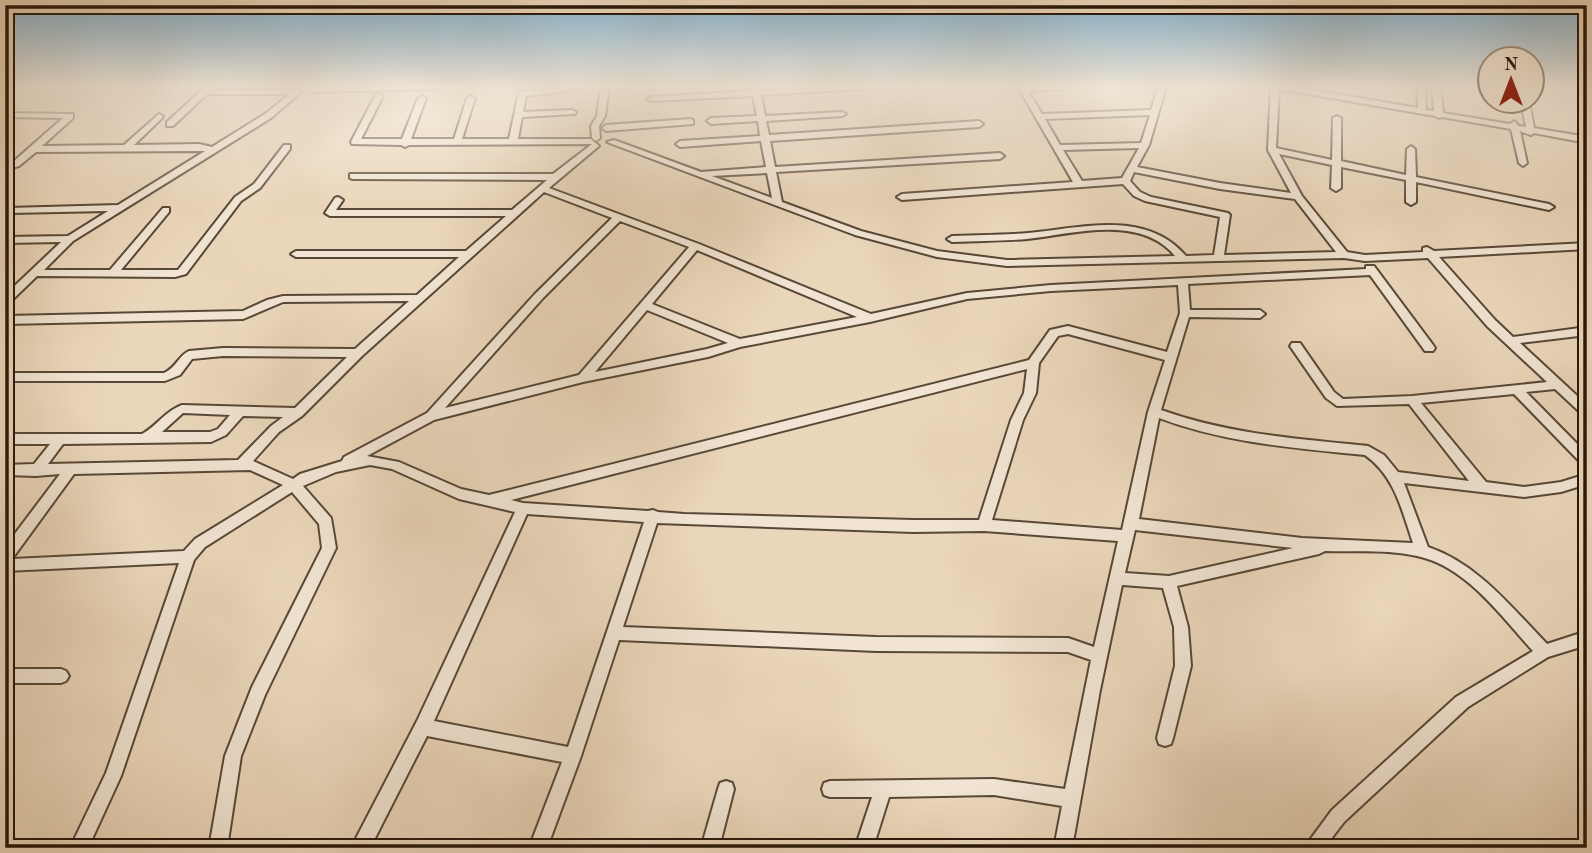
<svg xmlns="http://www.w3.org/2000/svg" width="1592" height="853" viewBox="0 0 1592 853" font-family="'Old Standard TT',serif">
	<rect width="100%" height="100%" fill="#ead6ba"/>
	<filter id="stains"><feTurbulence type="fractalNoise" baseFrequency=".00286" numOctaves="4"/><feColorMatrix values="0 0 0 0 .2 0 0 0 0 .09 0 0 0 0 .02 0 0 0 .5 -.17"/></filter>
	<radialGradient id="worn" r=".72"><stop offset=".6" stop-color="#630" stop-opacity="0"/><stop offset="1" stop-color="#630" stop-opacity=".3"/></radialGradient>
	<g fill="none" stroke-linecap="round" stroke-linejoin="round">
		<g stroke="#584837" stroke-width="4">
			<path id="minor" d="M205 87H213L211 90H297L301 92 271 118 73 241 44 270H110L163 208H169V212L121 270H178L235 197 254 184 284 145H290V149L260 188 241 201 186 274 175 277 37 276 9 303 5 304V295L61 242 5 243V237L68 236 108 211 10 213 5 210 7 208 118 205 205 151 36 152 19 166 5 170V164L13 162 63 118 5 117V113L73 114V118L42 146 124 145 159 114 163 116 162 118 134 145 199 144 212 147 265 114 290 94H207L173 126H167V122Z
				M337 87H439L435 89 312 92 308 90 312 88Z
				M564 87 572 89 568 91 526 96 523 112 572 110 576 112 575 114 522 117 518 139H591L599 146 549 188 699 244 871 314 967 293 1051 285 1366 269V266H1374L1433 345 1435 348 1433 351H1425L1370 275 1188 284 1190 310H1260L1265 314 1260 318 1189 317 1161 410C1228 434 1298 439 1368 446L1384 455 1398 472 1469 481 1409 404 1337 406 1326 398 1290 346 1292 343H1300L1334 392 1343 399 1412 396 1547 382 1487 326 1428 258 1365 261 1344 258 1007 266 937 257 855 235 607 142 614 140 701 172 766 167 761 141 680 147 676 144 680 141 760 136 758 121 711 124 707 121 711 118 757 116 753 96 651 101 647 99 651 97 752 91 751 87H759L760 90 867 87 863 89 761 95 765 116 842 112 846 114 842 116 766 121 769 135 979 121 983 124 979 127 770 141 775 167 1000 153 1004 156 1000 159 776 172 782 202 861 231 937 251 1007 260 1175 256C1140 214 1074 234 1027 239 1002 241 977 241 952 242L947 239 952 236C977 235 1003 235 1028 233 1082 228 1145 209 1186 256L1214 255 1220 217 1145 201 1134 196 1123 184 902 200 897 197 902 194 1073 182 1018 87H1069L1065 89 1028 91 1042 114 1151 110 1158 87H1166L1149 145 1137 167 1220 183 1291 193 1268 150 1271 87H1295L1418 108 1417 87H1425L1426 110 1434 111 1432 87H1440L1443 113 1510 124 1514 121 1519 126 1526 127 1521 102H1529L1534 128 1587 137V143L1534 133 1531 135 1520 131 1527 163 1523 166 1519 163 1511 129 1442 117 1439 118 1435 116 1279 89 1276 148 1332 160 1333 118 1337 116 1341 118V161L1406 175 1407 149 1411 146 1415 149 1416 177 1549 204 1554 207 1549 210 1416 182V202L1411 205 1406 202V180L1341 167V188L1336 191 1331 188 1332 165 1279 154 1302 196 1347 252 1365 255 1423 252V248L1427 247 1434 251 1587 243V249L1439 257 1495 320 1513 337 1587 327V335L1520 343 1587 405V416L1583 415 1555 389 1526 392 1587 454V467L1583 465 1514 394 1421 403 1486 482 1524 487 1561 482 1587 474V484L1561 492 1524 497 1404 483 1428 547C1478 564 1511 607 1547 644L1587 631V645L1548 657 1468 707 1344 822 1324 848H1304L1332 810 1456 697 1533 651C1501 616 1466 566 1417 556 1387 549 1355 552 1325 551L1319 554 1177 586 1188 627 1191 666 1173 738 1171 744 1165 746 1159 744 1157 738 1175 666 1174 627 1163 588 1122 585 1100 690 1072 848H1054L1062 806 994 795 889 797 873 848H855L872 797H830L824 795 822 789 824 783 830 781 994 779 1065 789 1091 660 1068 652 876 651 619 640 581 756 547 848H529L562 762 427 736 370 848H351L417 721 515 512 459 499 392 469 370 465 336 472 303 486 331 518 336 548 265 695 241 756 227 848H209L225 756 252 687 322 548 319 524 292 492 205 547 194 560 121 776 88 848H70L106 773 179 563 5 571V547L60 474 36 476 5 475V465L34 464 50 444H5V434H142C157 426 165 411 182 405L295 408 347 357 223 356 192 359 180 375 165 381H5V373H164C176 368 179 355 189 351L223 348 355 349 409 301 283 302 243 319 5 324V316L243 311 267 300 283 296 417 295 459 257H296L291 254 296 251H466L506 216H330L325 213 335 198 338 197 343 200 336 210H512L547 180 353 179 350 178V174H553L592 144 409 145 405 147 401 145 352 144 351 142 376 94 383 96 361 139H402L418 98 422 96 426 98 411 139H454L467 98 471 96 475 98 462 139H509L519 92ZM1150 115 1141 143 1060 145 1045 119ZM1139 148 1122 178 1082 181 1063 150ZM1134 172 1220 189 1295 199 1336 252 1224 255 1230 215 1228 213 1151 197 1140 192 1130 181ZM767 173 772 198 712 176ZM544 192 612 218 535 294 427 413 344 457 342 461 300 474 293 479 253 461 279 432 302 416 362 356ZM620 221 689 247 579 375 445 408 543 298ZM697 250 857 317 740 339 652 304ZM1178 285 1180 313 1167 352 1068 326 1050 330 1029 360 489 495 461 489 399 462 367 456 434 420 583 382 708 357 740 347 870 322 967 299 1051 291ZM647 310 728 343 707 349 595 372ZM1068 334 1165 360 1148 412 1122 530 992 520 1023 420 1036 393 1039 363 1058 336ZM1027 369 1024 393 1011 420 979 520H913L684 514 658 512 653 510 648 511 523 503 511 500ZM183 413 230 415 218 429 210 432H162ZM243 416 283 417 271 426 238 460 48 464 63 444 211 442 226 435ZM1159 418C1225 443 1295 448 1365 455 1395 476 1402 511 1413 543L1302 538 1139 519ZM250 470 283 485 195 539 184 551 12 559 74 474ZM527 514 644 522 568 747 434 721ZM657 523 913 532 984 531 1118 541 1094 647 1068 638 876 637 623 627ZM1135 530 1293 548 1169 576 1125 573Z
				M601 87H609L605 116 599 126 600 138 596 141 592 138 591 126 597 116Z
				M690 119 693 120V124L606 131 602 128 606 125Z
				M5 669H61L66 671 69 676 66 681 61 683H5Z
				M726 781 732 783 734 789 719 848H701L718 789 720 783Z"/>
		</g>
		<use href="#minor" fill="#f1e4d2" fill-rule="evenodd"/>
	</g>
	<linearGradient id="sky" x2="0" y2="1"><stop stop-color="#88b6d3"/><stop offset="0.42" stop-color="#f6ede0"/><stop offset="1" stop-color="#f6ede0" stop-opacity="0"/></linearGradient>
	<rect width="1592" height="206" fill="url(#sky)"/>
	<rect width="1592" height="853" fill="none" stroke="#ead6ba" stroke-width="28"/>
	<rect x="7" y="7" width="1578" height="839" fill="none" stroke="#28180b" stroke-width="3.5"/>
	<rect x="14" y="14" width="1564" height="825" fill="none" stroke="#28180b" stroke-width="2"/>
	<g transform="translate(1511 80)"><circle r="33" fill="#f1e4d2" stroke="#a19282" stroke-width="2"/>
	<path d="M0-5L12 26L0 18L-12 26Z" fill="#8f2418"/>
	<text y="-10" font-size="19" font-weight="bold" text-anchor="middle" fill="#28180b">N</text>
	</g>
	<rect width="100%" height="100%" filter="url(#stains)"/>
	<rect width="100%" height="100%" fill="url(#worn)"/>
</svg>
